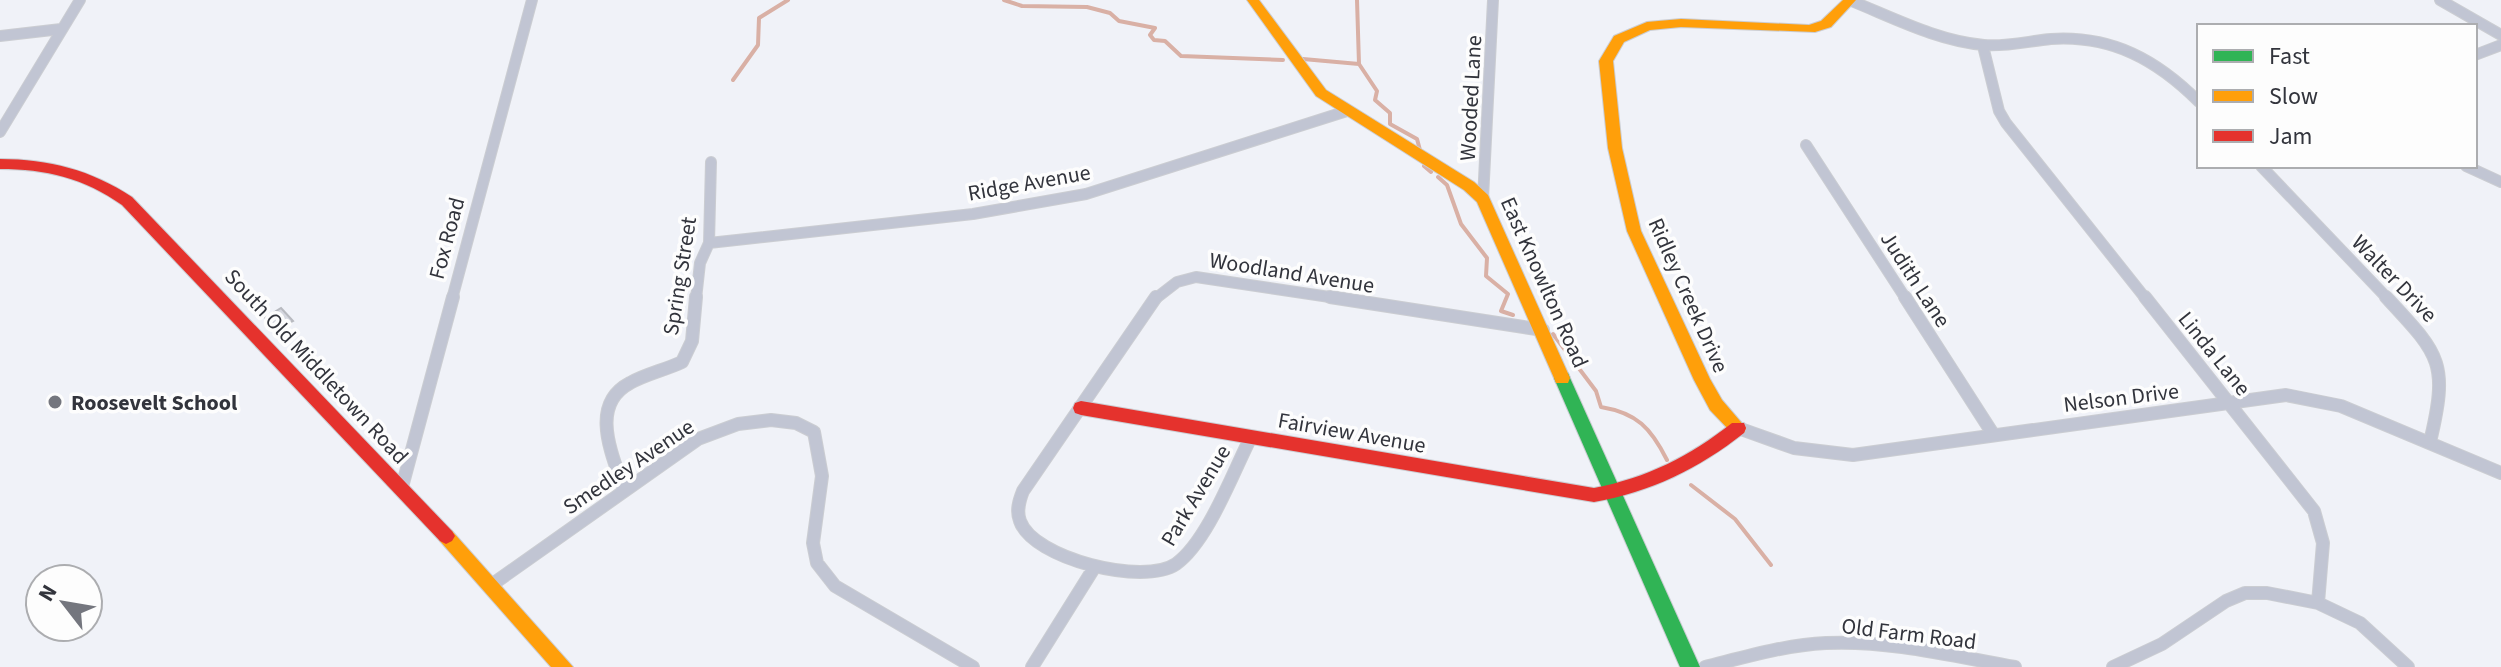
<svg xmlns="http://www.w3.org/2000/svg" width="2501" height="667" viewBox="0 0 2501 667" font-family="'Source Sans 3',sans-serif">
	<rect width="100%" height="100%" fill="#f0f2f8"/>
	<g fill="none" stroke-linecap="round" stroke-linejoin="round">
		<path stroke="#d9b0a5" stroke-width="4" d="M1004 0 1022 6 1087 7 1110 13 1119 21 1155 28 1150 35 1154 40 1165 41 1181 56 1283 60
			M1357 0 1359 64 1377 91 1375 100 1390 113V124L1417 139 1420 150
			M1303 59 1359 64
			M733 80 758 45 759 18 788 0
			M1424 166 1431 172
			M1438 177 1447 185 1461 224 1487 258 1486 276 1508 294 1501 311 1513 315
			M1553 334 1596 391 1601 407C1637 413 1651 428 1667 460
			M1691 485 1735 519 1771 565"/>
	</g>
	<path fill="#d6d8e0" stroke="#b8bac0" stroke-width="2" d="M281 308 293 321 276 330 265 318Z"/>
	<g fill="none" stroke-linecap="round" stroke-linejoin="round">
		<g stroke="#cbcdd2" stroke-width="12">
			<path id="street-far1" d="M1849 0C1892 17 1937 41 1984 45 2006 47 2029 41 2051 39 2112 35 2157 60 2199 102
				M2440 0 2501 35
				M0 36 61 29
				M1983 46 1999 111 2006 123 2146 299
				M2475 55 2501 45
				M0 132 80 0
				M1806 145 1906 299
				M2261 166 2388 299
				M2466 166 2501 182
				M1483 199 1493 0
				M709 243 973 214 1086 194 1347 111
				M452 299 532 0
				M696 299 700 263 709 243 711 162
				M1155 299 1177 282 1196 277 1343 299"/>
		</g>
		<g stroke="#cbcdd2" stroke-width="14">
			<path id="street" d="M1156 297 1023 491C1019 501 1016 511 1020 521 1033 559 1144 586 1176 564 1208 541 1233 472 1251 437
				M1330 297 1543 330
				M1905 297 1993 434
				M2145 297 2314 511 2323 543 2318 603 2360 623 2408 667
				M2386 297C2440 355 2449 362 2430 442
				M1738 428 1794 448 1853 455 2286 395 2341 406 2501 473
				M402 487 453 297
				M624 490C613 456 588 405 630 383 646 374 665 370 682 362L692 341 696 297
				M490 586 698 439 738 424 771 420 796 423 814 432 822 476 813 543 817 563 835 586 973 667
				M1032 667 1094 568
				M1705 667C1745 657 1785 645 1826 643 1889 640 1953 656 2015 667
				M2113 667 2162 644 2226 601 2245 593H2267L2318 603"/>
		</g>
		<g stroke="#cbcdd2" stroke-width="2">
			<path id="fast" d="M1562 372 1568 373 1570 378 1700 667H1680L1554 378 1556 373Z"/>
		</g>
		<g stroke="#cbcdd2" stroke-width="2">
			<path id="slow" d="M1247 0H1259L1326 90 1474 182 1488 195 1570 378 1568 383H1556L1554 378 1477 202 1464 190 1316 96Z
				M1843 0H1856L1831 27 1815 32 1681 27 1650 30 1624 42 1613 61 1622 148 1641 231 1710 379 1722 400 1746 428 1744 433H1732L1710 410 1694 380 1627 231 1608 148 1599 61 1614 36 1647 22 1681 19 1809 25 1821 21Z
				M446 528 452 531 573 667H551L440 541 437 536 440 531Z"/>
		</g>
		<g stroke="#cbcdd2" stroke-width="2">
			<path id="jam" d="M0 159C49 159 91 170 132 197L452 531 455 536 452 541 446 544 440 541 122 205C84 178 46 169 0 169Z
				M1081 401 1594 488C1647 478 1690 456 1732 423H1744L1746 428 1744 433C1698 469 1651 492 1594 502L1081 415 1075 413 1073 408 1075 403Z"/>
		</g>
		<use href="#street-far1" stroke="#c1c5d3" stroke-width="10"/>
		<use href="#street" stroke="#c1c5d3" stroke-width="12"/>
		<use href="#fast" fill="#30b455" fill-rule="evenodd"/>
		<use href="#slow" fill="#ff9f0a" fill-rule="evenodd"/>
		<use href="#jam" fill="#e5322d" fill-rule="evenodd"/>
	</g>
	<circle fill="#74767e" stroke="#fdfdfd" stroke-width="3" cx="55" cy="402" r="8"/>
	<g text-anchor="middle" stroke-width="7" stroke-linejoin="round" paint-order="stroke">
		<g font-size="22" fill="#32343c" stroke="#fdfdfd">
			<text transform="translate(1470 98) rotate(-87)" y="8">Wooded Lane</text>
			<text transform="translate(1029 182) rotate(-10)" y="8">Ridge Avenue</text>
			<text transform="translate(446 238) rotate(-75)" y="8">Fox Road</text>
			<text transform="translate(1292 272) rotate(9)" y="8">Woodland Avenue</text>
			<text transform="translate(679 276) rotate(-81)" y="8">Spring Street</text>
			<text transform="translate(2395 278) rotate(46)" y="8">Walter Drive</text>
			<text transform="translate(1916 279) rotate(57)" y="8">Judith Lane</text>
			<text transform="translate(1545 282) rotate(66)" y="8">East Knowlton Road</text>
			<text transform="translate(1689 295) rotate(66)" y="8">Ridley Creek Drive</text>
			<text transform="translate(2215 353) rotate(51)" y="8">Linda Lane</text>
			<text transform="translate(317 366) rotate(47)" y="8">South Old Middletown Road</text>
			<text transform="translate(2121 397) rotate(-7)" y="8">Nelson Drive</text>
			<text transform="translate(1352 432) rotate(10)" y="8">Fairview Avenue</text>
			<text transform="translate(628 466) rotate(-34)" y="8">Smedley Avenue</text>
			<text transform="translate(1195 495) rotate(-59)" y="8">Park Avenue</text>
			<text transform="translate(1909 633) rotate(7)" y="8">Old Farm Road</text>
		</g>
		<g font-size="22" font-weight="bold" fill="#32343c" stroke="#fdfdfd" text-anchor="start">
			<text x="71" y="410">Roosevelt School</text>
		</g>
	</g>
	<rect x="2197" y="24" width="280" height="144" fill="#fdfdfd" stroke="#acadb0" stroke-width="2"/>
	<rect x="2213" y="50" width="40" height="12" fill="#30b455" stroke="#acadb0" stroke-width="2"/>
	<text x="2269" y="64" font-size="24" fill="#32343c">Fast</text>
	<rect x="2213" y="90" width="40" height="12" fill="#ff9f0a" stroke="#acadb0" stroke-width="2"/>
	<text x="2269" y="104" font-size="24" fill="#32343c">Slow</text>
	<rect x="2213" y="130" width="40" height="12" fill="#e5322d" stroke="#acadb0" stroke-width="2"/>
	<text x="2269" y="144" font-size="24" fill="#32343c">Jam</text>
	<g transform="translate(64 603) rotate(301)"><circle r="38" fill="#fdfdfd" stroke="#acadb0" stroke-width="2"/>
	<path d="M0-6L14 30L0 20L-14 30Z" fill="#74767e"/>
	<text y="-12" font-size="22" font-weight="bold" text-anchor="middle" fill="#32343c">N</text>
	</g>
</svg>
